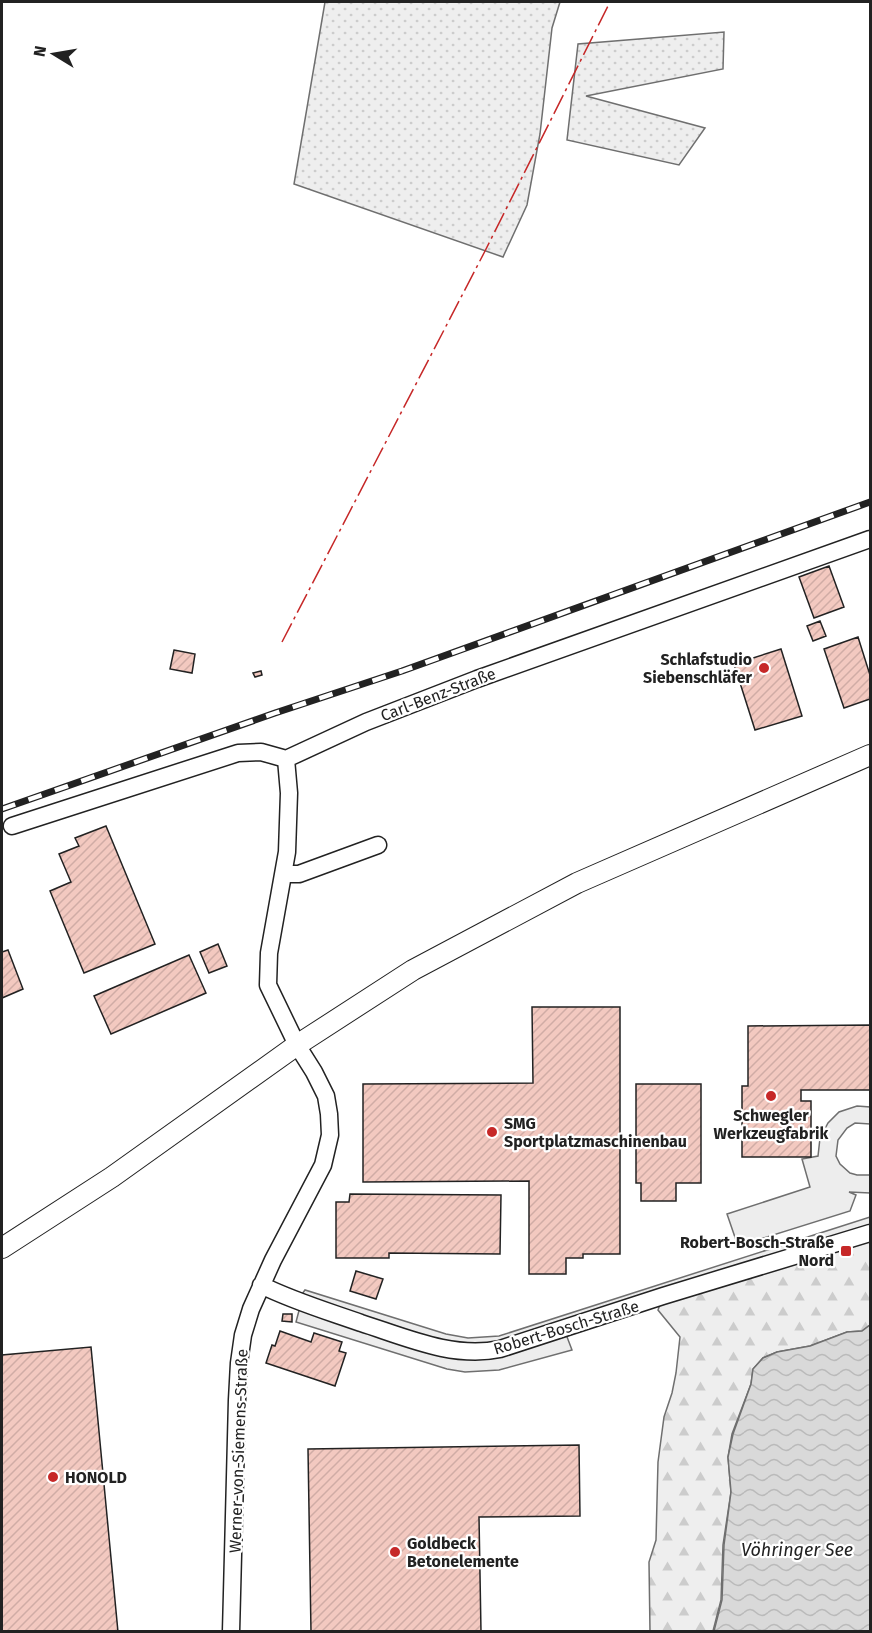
<svg xmlns="http://www.w3.org/2000/svg" width="872" height="1633" viewBox="0 0 872 1633" font-family="'Fira Sans',sans-serif">
	<defs>
		<pattern id="grass-dots" width="8" height="8" patternUnits="userSpaceOnUse" patternTransform="scale(1.5)"><rect width="8" height="8" fill="#eee"/><path d="M2 2h.1M6 6h.1" fill="none" stroke="#ccc" stroke-width="1.8" stroke-linecap="round"/></pattern>
		<pattern id="forest-firs" width="22" height="20" patternUnits="userSpaceOnUse" patternTransform="scale(1.5)"><rect width="22" height="20" fill="#eee"/><path d="M5 1l3.5 6h-7zM16 11l3.5 6h-7z" fill="#ccc"/></pattern>
		<pattern id="water-waves" width="16" height="10" patternUnits="userSpaceOnUse" patternTransform="scale(1.5)"><rect width="16" height="10" fill="#d9d9d9"/><path d="M0 5q4-4 8 0t8 0" fill="none" stroke="#bababa"/></pattern>
		<pattern id="building-hatch" width="6" height="6" patternUnits="userSpaceOnUse" patternTransform="scale(1.5)"><rect width="6" height="6" fill="#f3c9c0"/><path d="M-1 1l2-2M0 6l6-6M5 7l2-2" fill="none" stroke="#d0aca5"/></pattern>
	</defs>
	<rect width="100%" height="100%" fill="#fff"/>
	<path fill="url(#grass-dots)" stroke="#6f6f6f" stroke-width="1.5" d="M325 2H560L552 28 540 134 527 205 503 257 294 184Z
		M724 32 723 69 586 96 705 128 679 165 567 140 578 44Z"/>
	<path fill="url(#forest-firs)" stroke="#6f6f6f" stroke-width="1.5" d="M870 1233V1325L862 1331 847 1332 810 1346 777 1352 763 1358 753 1369 751 1384 732 1434 728 1457 731 1492 723 1545 721 1600 713 1631H650L649 1562 656 1540 658 1462 664 1417 672 1393 676 1373 680 1337 658 1310 663 1296Z"/>
	<path fill="#ededed" stroke="#6f6f6f" stroke-width="1.5" d="M857 1106 870 1107V1124L855 1123 847 1128 838 1140 836 1156 840 1164 850 1173 857 1175H870V1193L849 1192 856 1195 850 1211 738 1246 727 1214 810 1187 802 1159 818 1156 820 1138 828 1123 839 1112Z
		M870 1217V1231L564 1329 572 1350 499 1370 465 1372 447 1369 296 1322 301 1303 297 1301 305 1290 446 1334 468 1338 499 1336Z"/>
	<path fill="url(#water-waves)" stroke="#6f6f6f" stroke-width="1.5" d="M870 1325V1631H714L722 1600 724 1545 731 1492 728 1457 733 1434 751 1384 753 1369 763 1358 777 1352 810 1346 847 1332 862 1331Z"/>
	<path fill="url(#building-hatch)" stroke="#222" stroke-width="1.5" d="M829 566 844 607 814 618 799 577Z
		M820 621 826 636 813 641 807 626Z
		M858 637 870 675V699L844 708 824 649Z
		M781 649 802 716 755 730 734 664Z
		M174 650 195 654 192 673 170 669Z
		M261 671 262 675 255 677 253 673Z
		M106 826 155 944 84 973 50 891 71 882 59 854 79 846 75 838Z
		M218 944 227 966 209 973 200 952Z
		M8 950 23 989 2 998V952Z
		M189 955 206 993 111 1034 94 996Z
		M532 1007H620V1254H583V1258H566V1274H529V1181L363 1182V1084L533 1083Z
		M870 1025V1090H801V1101H811V1157H742V1086H748V1026Z
		M636 1084H701V1183H676V1201H641V1183H636Z
		M350 1194 501 1195 500 1254 389 1253V1258H336V1202H349Z
		M356 1271 383 1279 376 1299 350 1291Z
		M283 1314H292V1322L282 1321Z
		M280 1331 311 1342 314 1333 342 1342 339 1351 346 1353 335 1386 266 1363 272 1345 275 1346Z
		M91 1347 118 1632H2V1355Z
		M579 1445 580 1516 479 1517 481 1632H311L308 1449Z"/>
	<g fill="none" stroke-linecap="round" stroke-linejoin="round">
		<g stroke="#222" stroke-width="19">
			<path id="minor" d="M286 759 366 722 477 679 870 539
				M12 826 238 753 261 752 286 759
				M283 874H299L378 845
				M261 1285C293 1301 327 1311 361 1323 405 1337 453 1359 500 1349L663 1296 870 1233
				M231 1632 237 1400 239 1363 243 1335 251 1309 273 1260 323 1165 330 1135 329 1114 326 1096 314 1072 297 1045 268 985 269 953 287 852 289 793 286 759"/>
		</g>
		<g stroke="#222" stroke-width="22">
			<path id="major" d="M2 1248 112 1177 297 1045 413 970 577 883 870 755"/>
		</g>
		<use href="#minor" stroke="#fff" stroke-width="16"/>
		<use href="#major" stroke="#fff" stroke-width="20"/>
		<g stroke="#222" stroke-width="7">
			<path id="rail" d="M2 809 275 713 402 671 870 502"/>
		</g>
		<use href="#rail" stroke="#fff" stroke-width="4.5" stroke-dasharray="14" stroke-linecap="butt"/>
		<path stroke="#c62828" stroke-width="1.5" stroke-dasharray="21 4.5 3 4.5" stroke-linecap="butt" d="M282 642 484 253 610 2"/>
	</g>
	<g fill="#c62828" stroke="#fff" stroke-width="2">
		<circle cx="764" cy="668" r="6"/>
		<circle cx="771" cy="1096" r="6"/>
		<circle cx="492" cy="1132" r="6"/>
		<rect x="840" y="1245" width="12" height="12" rx="3"/>
		<circle cx="53" cy="1477" r="6"/>
		<circle cx="395" cy="1552" r="6"/>
	</g>
	<g text-anchor="middle" stroke-width="4.5" stroke-linejoin="round" paint-order="stroke">
		<g font-size="16" font-weight="bold" fill="#222" stroke="#fff" text-anchor="start">
			<text x="752" y="665" text-anchor="end">Schlafstudio<tspan x="752" dy="18">Siebenschläfer</tspan></text>
			<text x="771" y="1121" text-anchor="middle">Schwegler<tspan x="771" dy="18">Werkzeugfabrik</tspan></text>
			<text x="504" y="1129">SMG<tspan x="504" dy="18">Sportplatzmaschinenbau</tspan></text>
			<text x="834" y="1248" text-anchor="end">Robert-Bosch-Straße<tspan x="834" dy="18">Nord</tspan></text>
			<text x="65" y="1483">HONOLD</text>
			<text x="407" y="1549">Goldbeck<tspan x="407" dy="18">Betonelemente</tspan></text>
		</g>
		<g font-size="16" fill="#222" stroke="#fff">
			<text transform="translate(438 694) rotate(-21)" y="6">Carl-Benz-Straße</text>
			<text transform="translate(566 1327) rotate(-17)" y="6">Robert-Bosch-Straße</text>
			<text transform="translate(238 1451) rotate(-88)" y="6">Werner-von-Siemens-Straße</text>
		</g>
		<g font-size="18" font-style="italic" fill="#222" stroke="#fff">
			<text x="797" y="1556">Vöhringer See</text>
		</g>
	</g>
	<rect width="872" height="1633" fill="none" stroke="#222222" stroke-width="6"/>
	<g transform="translate(54 54) rotate(281)" stroke="#ffffff" stroke-width="4.5" paint-order="stroke">
	<path d="M0-4.5L10 22L0 15L-10 22Z" fill="#222222"/>
	<text y="-9" font-size="16" font-weight="bold" text-anchor="middle" fill="#222222">N</text>
	</g>
</svg>
